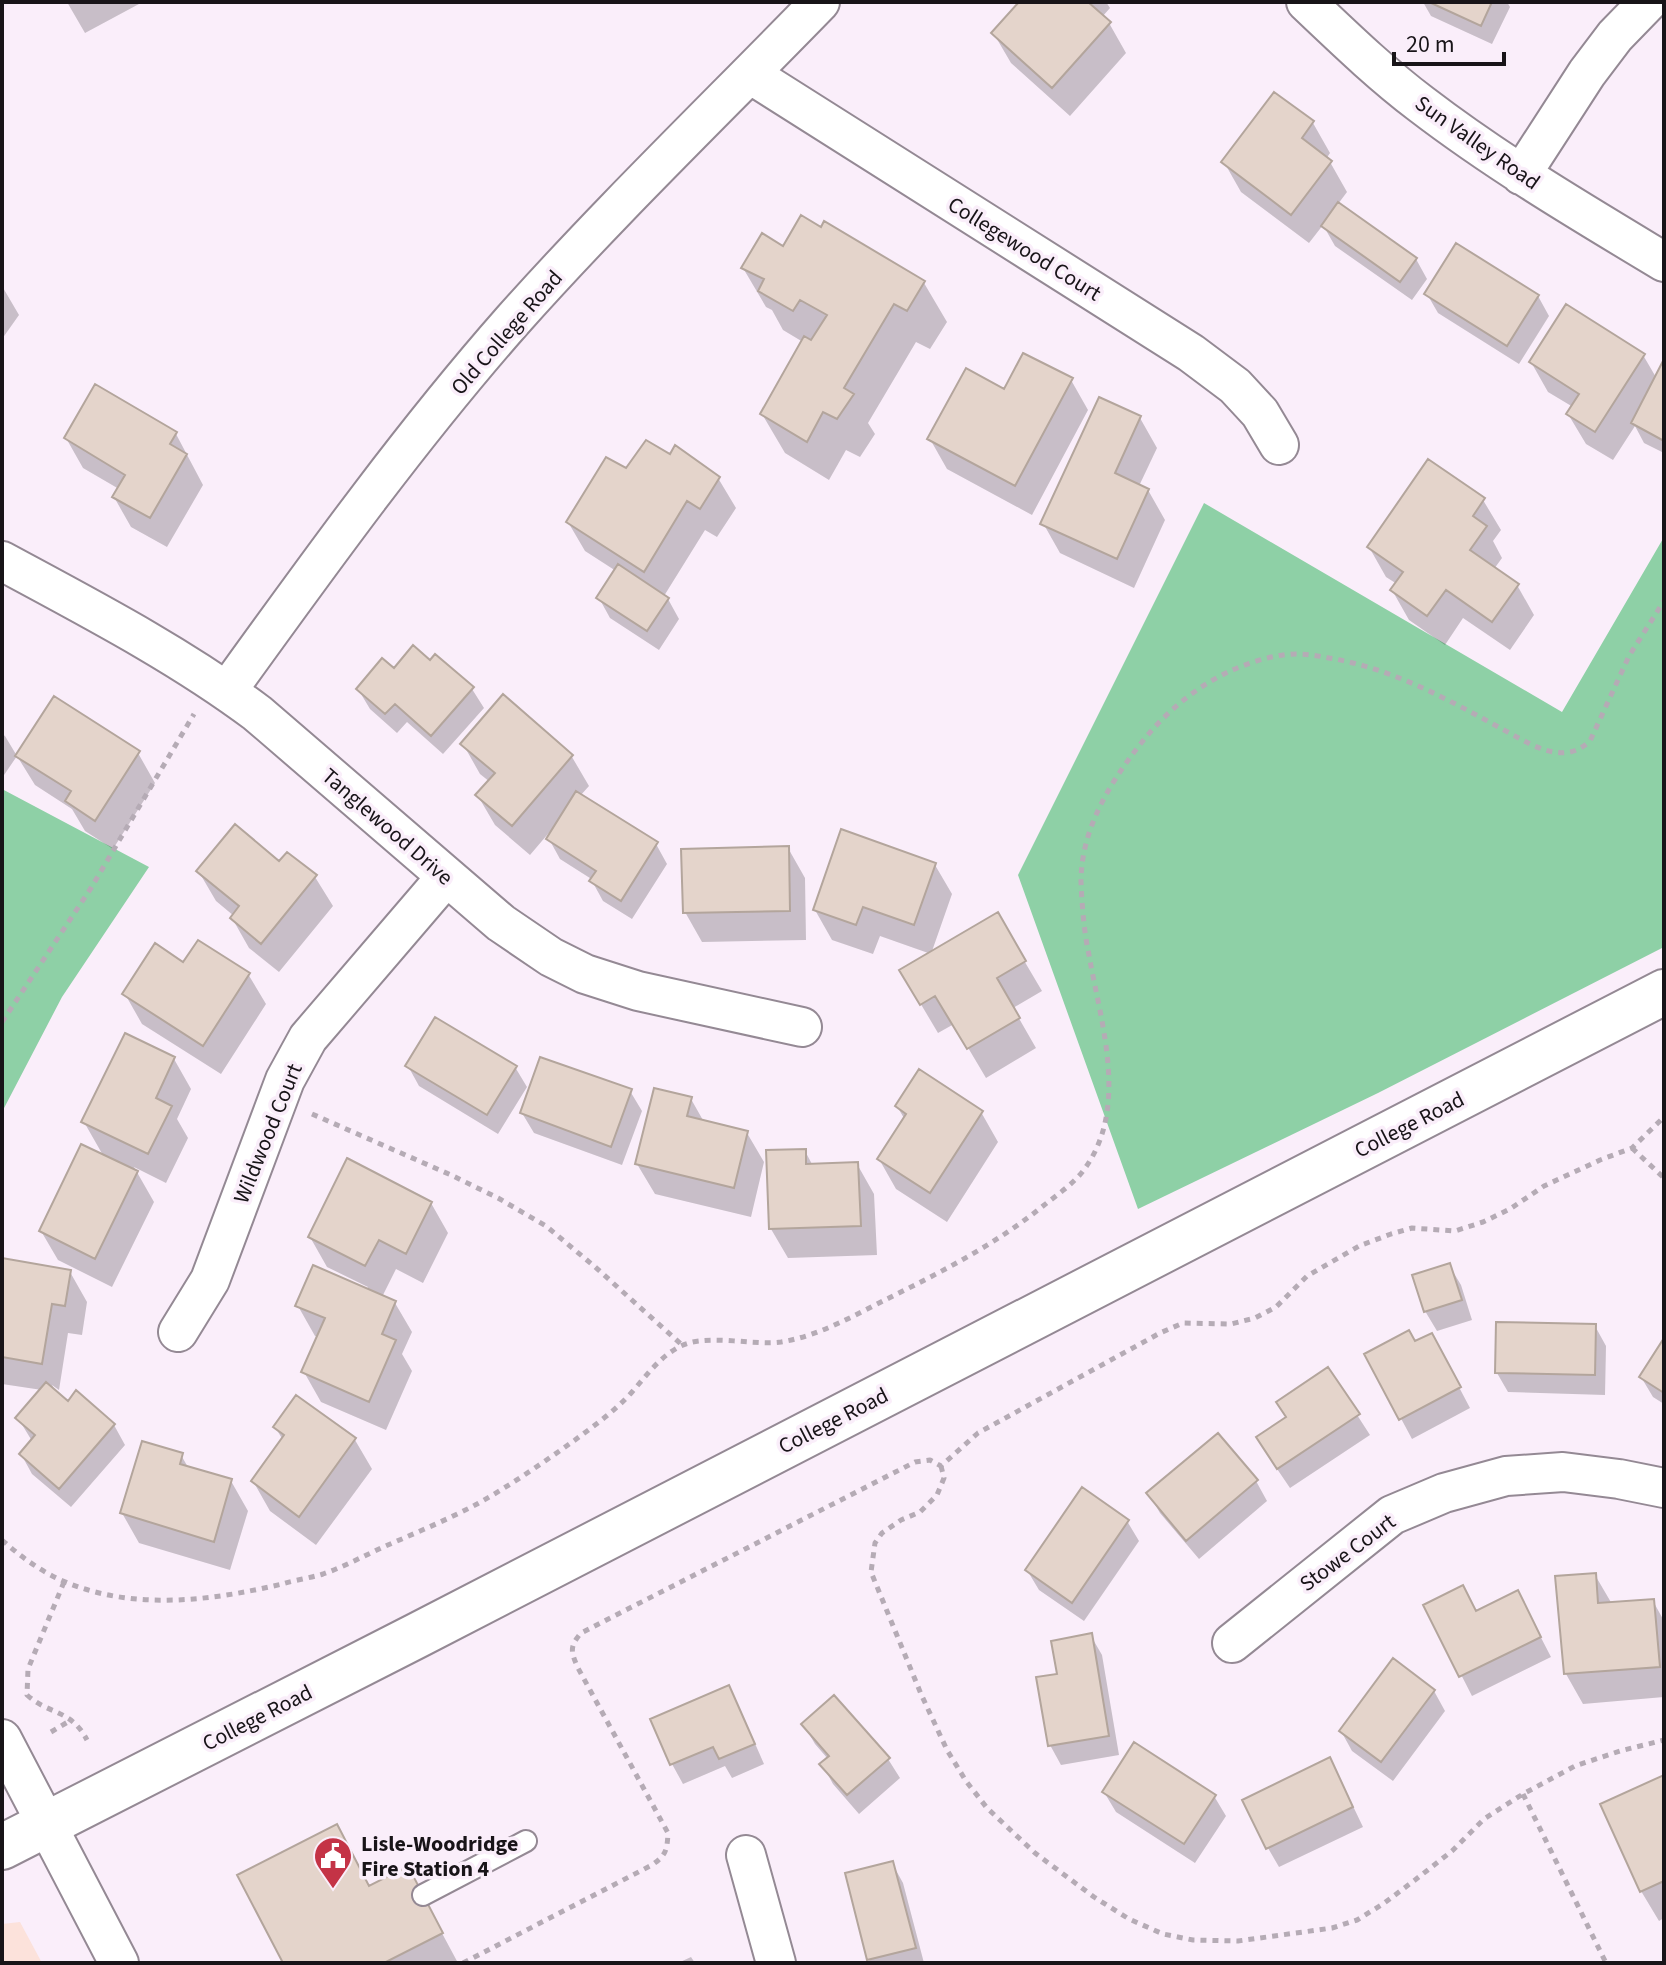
<svg xmlns="http://www.w3.org/2000/svg" width="1666" height="1965" viewBox="0 0 1666 1965" font-family="'Source Sans 3',sans-serif">
	<rect width="100%" height="100%" fill="#faeefa"/>
	<path fill="#fce2db" d="M20 1922 42 1963H2V1924Z"/>
	<path fill="#8ed0a6" d="M1204 503 1562 712 1664 537V947L1378 1093 1138 1209 1018 875Z
		M2 789 149 867 62 997 2 1112Z"/>
	<path fill="#0003" d="M67 2H137L139 4 85 33Z
		M1022 2H1106L1110 8 1102 17 1109 23 1126 53 1070 116 1011 63 994 34Z
		M1423 2H1507L1510 7 1492 44 1431 16Z
		M1275 94 1313 123 1330 153 1326 159 1330 162 1347 192 1338 204 1416 259 1427 279 1412 300 1335 246 1323 225 1309 243 1241 192 1224 162Z
		M825 224 924 283 947 322 930 349 916 342 868 423 875 434 860 457 846 450 829 480 785 453 762 414 803 342 783 330 772 310 766 307 743 268 822 229Z
		M2 286 19 315 2 339Z
		M1427 294 1538 296 1549 316 1519 364 1438 313Z
		M1643 355 1657 379 1664 365V453L1644 443 1635 426 1613 460 1586 444 1568 414 1573 407 1548 392 1531 362Z
		M1071 380 1088 410 1032 515 947 469 930 439 1005 391Z
		M1140 418 1157 448 1139 486 1148 490 1165 520 1134 588 1060 553 1043 523Z
		M176 434 203 485 167 547 131 527 114 497 119 489 83 468 66 438Z
		M627 471 718 478 736 508 717 537 705 530 664 596 668 599 679 619 659 650 610 618 599 598 616 571 585 551 568 522Z
		M1483 500 1501 530 1493 541 1502 558 1494 569 1517 585 1534 615 1510 650 1463 618 1445 645 1409 620 1392 590 1397 584 1386 577 1369 547Z
		M430 663 472 689 484 708 443 754 407 722 397 733 370 709 358 689 394 671Z
		M503 697 572 757 589 786 580 796 656 844 667 864 632 919 603 901 592 881 593 880 560 859 549 839 553 828 530 855 495 825 478 796 490 782 480 774 463 744Z
		M2 734 5 736 17 756 2 778Z
		M138 753 155 783 113 849 85 831 72 809 35 785 17 756Z
		M788 848 805 878 806 940 702 942 685 912Z
		M280 864 315 877 333 906 279 972 249 948 232 918 234 916 216 901 199 872Z
		M935 865 952 894 931 954 997 915 1042 991 1013 1008 1036 1048 986 1078 954 1024 938 1033 919 1001 931 954 880 936 873 954 832 940 815 910Z
		M184 965 248 974 266 1004 221 1074 142 1024 125 994Z
		M174 1059 191 1089 177 1119 188 1138 166 1183 134 1167 154 1202 112 1287 58 1260 41 1231 104 1157 84 1122Z
		M408 1066 515 1067 527 1087 498 1134 419 1086Z
		M630 1091 642 1111 622 1165 534 1133 522 1113Z
		M691 1099 704 1122 747 1133 764 1162 751 1217 655 1194 637 1164Z
		M897 1106 981 1112 998 1142 947 1222 896 1189 879 1159 905 1120Z
		M805 1151 813 1166 857 1164 874 1194 877 1255 788 1258 771 1229Z
		M431 1203 448 1233 423 1283 396 1269 382 1297 395 1303 412 1332 402 1354 412 1371 386 1430 321 1402 304 1372 319 1337 315 1336 298 1306 366 1290 368 1287 327 1267 310 1237Z
		M2 1260 70 1272 87 1302 82 1335 68 1333 59 1390 52 1385 57 1395 68 1404 114 1425 125 1445 71 1507 32 1474 21 1454 32 1441 18 1418 42 1390 2 1384Z
		M1449 1265 1461 1285 1472 1320 1437 1331 1425 1311Z
		M1595 1326 1606 1346 1605 1395 1508 1392 1497 1373Z
		M1664 1341V1404L1653 1397 1641 1377Z
		M1415 1344 1442 1355 1470 1408 1412 1439 1367 1355Z
		M1328 1370 1370 1435 1290 1488 1269 1457Z
		M275 1427 355 1440 372 1469 316 1545 270 1511 253 1481 283 1440Z
		M181 1455 189 1469 231 1481 248 1511 230 1570 139 1543 122 1513Z
		M1256 1481 1267 1501 1199 1559 1160 1513 1149 1494Z
		M1127 1521 1139 1541 1084 1621 1039 1590 1027 1570Z
		M1595 1575 1612 1604 1653 1601 1664 1621V1697L1583 1704 1566 1674 1558 1578Z
		M1518 1593 1551 1657 1472 1696 1426 1606 1476 1613Z
		M1091 1636 1102 1655 1119 1755 1061 1765 1050 1745Z
		M728 1688 739 1707 764 1764 732 1778 725 1766 683 1784 672 1764Z
		M1434 1691 1445 1711 1393 1781 1352 1751 1341 1731Z
		M804 1725 888 1759 900 1778 859 1814 833 1784 822 1764 828 1759 815 1744Z
		M1664 1777V1918L1659 1921 1641 1891Z
		M1340 1779 1363 1827 1279 1867 1268 1848Z
		M1104 1792 1214 1796 1226 1816 1195 1863 1116 1812Z
		M336 1826 370 1887 407 1868 458 1963H285Z
		M892 1863 903 1883 924 1963H871L869 1960 847 1875Z
		M691 1957 695 1963H678Z"/>
	<path fill="#e4d4cb" stroke="#b3a59c" stroke-width="2" d="M1019 2H1088L1111 22 1052 88 991 33Z
		M1429 2H1492L1481 26Z
		M1274 92 1314 121 1302 138 1332 161 1291 215 1221 162Z
		M1338 202 1417 258 1400 282 1321 226Z
		M801 215 821 227 824 221 925 281 907 311 894 304 844 388 854 394 837 419 823 412 807 442 760 414 804 336 811 340 827 315 800 300 793 311 758 291 764 279 741 268 762 233 783 246Z
		M1456 243 1539 295 1507 346 1424 294Z
		M1566 304 1645 354 1595 432 1566 414 1579 394 1529 362Z
		M1023 353 1073 378 1015 486 927 439 966 368 1004 389Z
		M1663 361 1664 362V441L1631 423Z
		M95 384 177 432 170 444 187 454 150 518 112 497 125 475 64 438Z
		M1099 397 1141 416 1115 473 1149 489 1117 559 1040 524Z
		M646 440 670 454 675 445 720 477 700 509 687 501 644 572 566 522 606 457 626 468Z
		M1428 459 1485 498 1473 516 1487 526 1470 550 1519 584 1492 622 1446 590 1427 616 1390 590 1403 572 1367 547Z
		M618 564 669 598 647 631 596 598Z
		M413 645 430 660 435 654 474 687 431 736 395 704 385 714 356 689 382 658 394 668Z
		M503 694 573 755 512 826 475 795 495 773 460 744Z
		M54 696 140 751 95 821 65 801 71 791 15 756Z
		M576 791 658 842 621 901 589 881 596 871 546 839Z
		M235 824 279 861 287 852 317 875 261 944 230 918 239 906 196 871Z
		M841 829 936 863 914 925 863 907 856 925 813 910Z
		M789 846 790 911 683 913 681 849Z
		M998 912 1026 961 997 978 1020 1018 967 1049 935 996 920 1005 899 970Z
		M198 940 250 973 203 1046 122 994 155 943 183 962Z
		M435 1017 517 1066 487 1115 405 1066Z
		M125 1033 175 1057 156 1098 172 1106 148 1154 81 1122Z
		M540 1057 632 1089 611 1147 520 1113Z
		M919 1069 983 1111 930 1193 877 1159 906 1114 895 1106Z
		M654 1088 692 1097 687 1116 748 1131 734 1188 635 1164Z
		M81 1144 138 1171 95 1259 39 1231Z
		M806 1149V1164L858 1162 861 1226 769 1229 766 1150Z
		M347 1158 432 1202 406 1254 379 1240 365 1266 308 1237Z
		M2 1258 71 1270 65 1306 52 1304 42 1364 2 1357Z
		M1450 1263 1462 1300 1424 1312 1412 1275Z
		M313 1265 396 1301 382 1334 396 1340 369 1402 301 1372 325 1318 295 1306Z
		M1496 1322 1596 1324 1595 1375 1495 1373Z
		M1409 1330 1415 1341 1432 1333 1461 1387 1399 1420 1364 1354Z
		M1664 1338V1393L1639 1377Z
		M1328 1367 1360 1414 1277 1469 1256 1437 1286 1417 1276 1402Z
		M46 1382 68 1401 76 1390 115 1424 59 1489 19 1454 35 1435 15 1418Z
		M296 1395 356 1438 299 1517 251 1481 284 1435 273 1427Z
		M1218 1433 1258 1480 1186 1541 1146 1493Z
		M142 1441 183 1453 180 1464 232 1479 214 1542 120 1513Z
		M1082 1487 1129 1520 1072 1603 1025 1570Z
		M1596 1573 1598 1603 1654 1599 1660 1667 1564 1674 1555 1576Z
		M1463 1585 1476 1611 1518 1590 1541 1637 1459 1677 1423 1605Z
		M1092 1633 1109 1736 1048 1746 1036 1677 1057 1674 1051 1641Z
		M1393 1658 1435 1690 1381 1762 1339 1731Z
		M729 1685 755 1744 719 1759 713 1747 670 1765 650 1719Z
		M834 1695 890 1758 847 1795 819 1764 829 1756 801 1724Z
		M1134 1742 1216 1795 1184 1844 1102 1792Z
		M1330 1757 1353 1807 1266 1849 1242 1800Z
		M1664 1775V1881L1640 1892 1600 1804Z
		M337 1824 369 1886 408 1866 443 1933 384 1963H283L237 1875Z
		M893 1861 916 1948 867 1960 845 1873Z"/>
	<g fill="none" stroke-linecap="round" stroke-linejoin="round">
		<g stroke="#948994" stroke-width="24">
			<path id="lane" d="M423 1895 526 1841"/>
		</g>
		<g stroke="#948994" stroke-width="42">
			<path id="street" d="M1306 2C1343 37 1380 73 1421 104 1498 163 1581 212 1664 262
				M750 74 1191 353 1235 386 1260 413 1279 445
				M1521 175 1587 73 1615 36 1648 2
				M2 561C89 608 178 654 257 713L501 923 551 957 585 974 638 991 802 1027
				M227 691C318 565 409 438 512 321 610 211 717 108 820 2
				M178 1332 210 1280 285 1080 308 1038 446 877
				M1232 1643 1392 1515 1444 1493 1506 1476 1563 1472 1619 1479 1664 1488
				M2 1739 119 1963
				M746 1855 776 1963"/>
		</g>
		<g stroke="#948994" stroke-width="48">
			<path id="secondary" d="M2 1847 418 1635 1664 992"/>
		</g>
		<path stroke="#b5abb5" stroke-width="5" stroke-dasharray="6 6" stroke-linecap="butt" d="M2 1022 91 888 194 714
			M312 1114 451 1175 498 1198 546 1226 594 1266 681 1344
			M1632 1148 1664 1178
			M941 1466 944 1478 937 1495 920 1512 901 1520 882 1533 875 1543 871 1572 921 1694 947 1750 966 1781 987 1808 1035 1853 1094 1897 1129 1919 1163 1934 1193 1940 1238 1941 1332 1928 1357 1920 1383 1904 1415 1880 1452 1851 1484 1819 1523 1794 1575 1766 1620 1751 1664 1740
			M2 1540C20 1556 40 1571 63 1581 133 1611 210 1601 282 1584 295 1580 310 1578 323 1574 343 1567 362 1557 381 1548 413 1534 447 1520 477 1504 511 1485 544 1462 575 1440 595 1425 615 1411 632 1392 646 1376 658 1359 677 1348 703 1332 751 1346 781 1342 819 1336 855 1315 889 1298 943 1271 996 1244 1043 1206 1057 1195 1073 1184 1083 1171 1130 1109 1101 1024 1089 955 1084 932 1082 906 1081 882 1081 831 1108 786 1138 747 1162 716 1190 691 1226 673 1247 663 1274 654 1297 654 1308 654 1319 656 1329 658 1403 670 1467 711 1532 745 1553 754 1572 758 1590 741L1629 656 1664 601
			M64 1582 28 1669 27 1695C49 1715 71 1709 87 1740
			M51 1732 71 1720
			M1523 1794 1606 1963
			M463 1963 652 1865C666 1855 667 1851 668 1833L578 1668C571 1652 569 1647 581 1633L915 1462 930 1460 941 1466 978 1433 1160 1333 1183 1323 1231 1324 1255 1318 1276 1307 1307 1276 1359 1246 1391 1234 1412 1228 1455 1231 1483 1222 1510 1209 1544 1186 1600 1160 1632 1148 1664 1117"/>
		<use href="#lane" stroke="#fff" stroke-width="20"/>
		<use href="#street" stroke="#fff" stroke-width="38"/>
		<use href="#secondary" stroke="#fff" stroke-width="44"/>
	</g>
	<defs>
		<g id="civic-pin" transform="scale(2)"><path d="M0 17L-7.5 6A9.5 9.5 0 1 1 7.5 6Z" fill="#c43346" stroke="#faeefa"/><path d="M-.6-6.5H3V-4.5H.6V-3L4-1V1h2V6H-6V1h2V-1L-.6-3ZM-1.2 2.5V6h2.4V2.5Z" fill="#fff"/></g>
	</defs>
	<g fill-rule="evenodd">
		<use href="#civic-pin" x="333" y="1856"/>
	</g>
	<g text-anchor="middle" stroke-width="7" stroke-linejoin="round" paint-order="stroke">
		<g font-size="22" fill="#181418" stroke="#faeefa">
			<text transform="translate(1478 142) rotate(35)" y="8">Sun Valley Road</text>
			<text transform="translate(1025 248) rotate(32)" y="8">Collegewood Court</text>
			<text transform="translate(506 332) rotate(-49)" y="8">Old College Road</text>
			<text transform="translate(388 826) rotate(41)" y="8">Tanglewood Drive</text>
			<text transform="translate(1409 1124) rotate(-27)" y="8">College Road</text>
			<text transform="translate(267 1133) rotate(-68)" y="8">Wildwood Court</text>
			<text transform="translate(833 1420) rotate(-27)" y="8">College Road</text>
			<text transform="translate(1347 1552) rotate(-37)" y="8">Stowe Court</text>
			<text transform="translate(257 1717) rotate(-27)" y="8">College Road</text>
		</g>
		<g font-size="22" font-weight="bold" fill="#181418" stroke="#faeefa" text-anchor="start">
			<text x="361" y="1851">Lisle-Woodridge<tspan x="361" dy="25">Fire Station 4</tspan></text>
		</g>
	</g>
	<rect width="1666" height="1965" fill="none" stroke="#181418" stroke-width="8"/>
	<path d="M1394 52v12h110v-12" fill="none" stroke="#181418" stroke-width="4"/>
	<text x="1406" y="52" font-size="24" fill="#181418" stroke="#faeefa" stroke-width="6" paint-order="stroke">20 m</text>
</svg>
